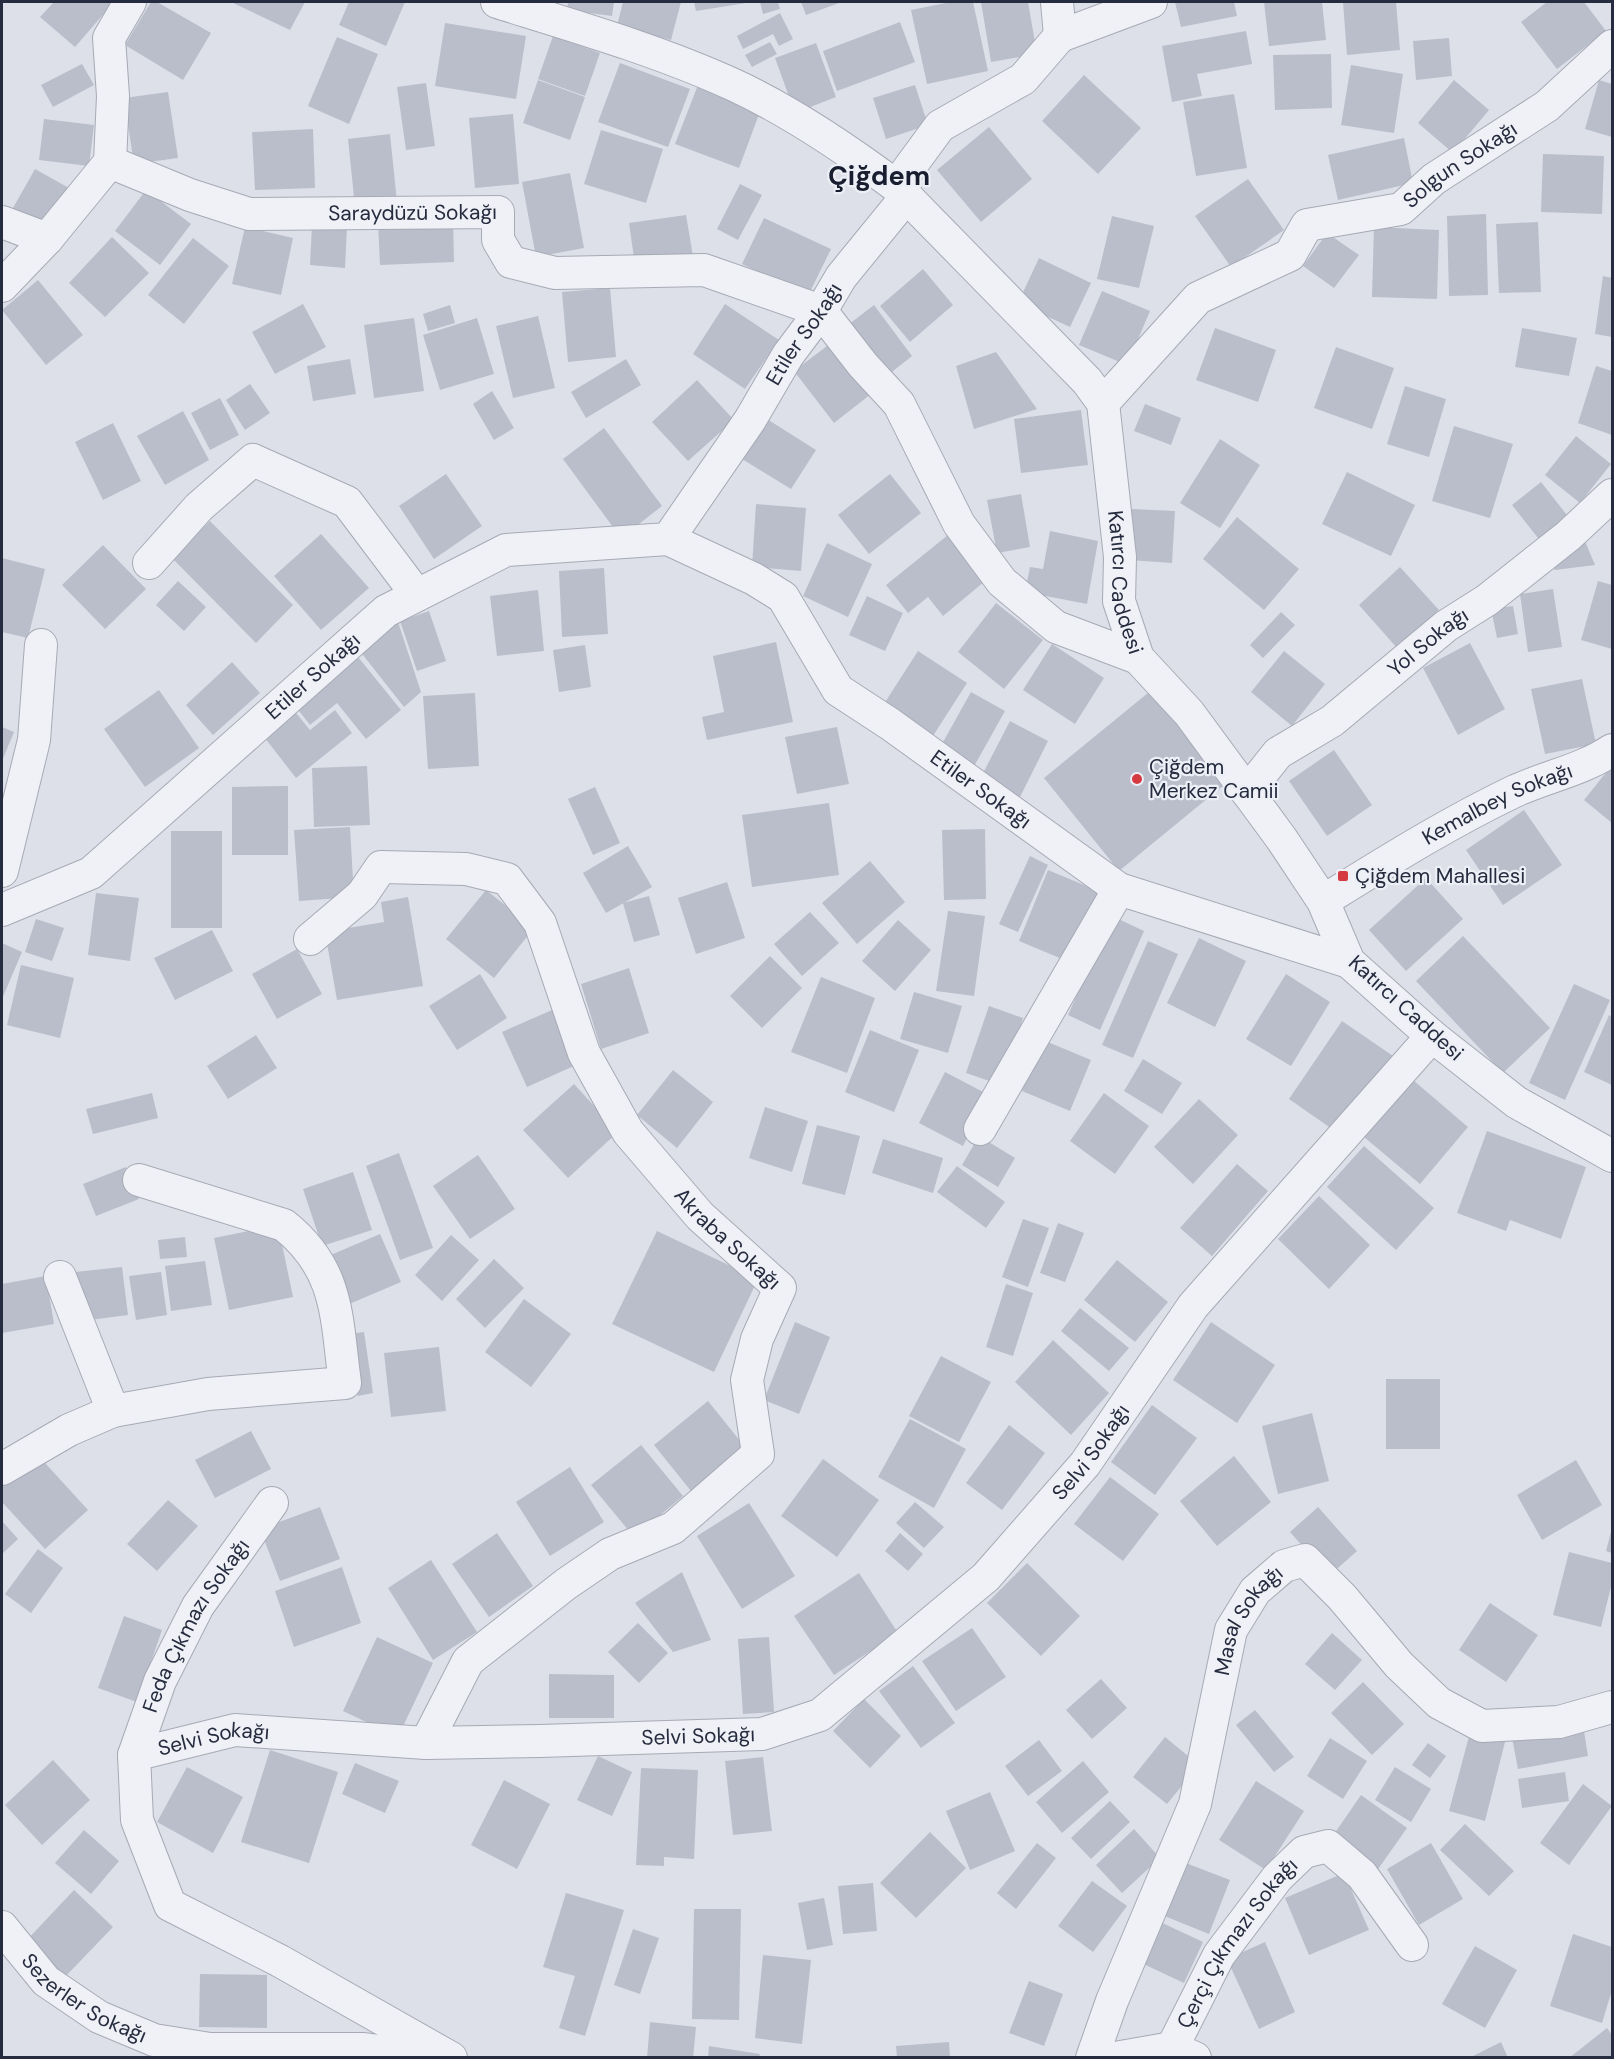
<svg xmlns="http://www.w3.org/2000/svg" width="1614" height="2059" viewBox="0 0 1614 2059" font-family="'DM Sans',sans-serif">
	<rect width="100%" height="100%" fill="#dde0e8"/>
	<path fill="#babecb" d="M54 2H114L75 47 40 17Z
		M151 2H157L211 33 183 80 125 45Z
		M231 2H305L290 30Z
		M349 2H405L386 46 339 25Z
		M568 2H614L612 16 567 10Z
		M623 2H681L671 40 617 26Z
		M694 2H746V3L696 11Z
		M760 2H778L780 9 763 14Z
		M801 2H842L806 15Z
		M951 2H973L988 71 927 84 911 10Z
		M981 2H1028L1037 54 991 62Z
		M1175 2H1234L1237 16 1181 27Z
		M1264 2H1322L1326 40 1269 46Z
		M1343 2H1396L1400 50 1347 55Z
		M1547 2H1584L1606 31 1557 69 1521 22Z
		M780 13 793 39 779 46 773 34 743 49 737 36Z
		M900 22 915 62 837 91 823 51Z
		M445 23 526 36 516 99 435 86Z
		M1246 31 1252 64 1197 74 1202 96 1172 102 1162 46Z
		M553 36 600 53 585 96 538 79Z
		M337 37 378 54 349 124 308 106Z
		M1449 38 1452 76 1416 80 1413 41Z
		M770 42 777 54 752 67 745 55Z
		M816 43 836 97 795 113 775 58Z
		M1331 54 1332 108 1275 110 1273 55Z
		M620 63 690 89 668 147 598 122Z
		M82 64 94 85 53 107 41 85Z
		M1351 65 1403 74 1394 133 1341 125Z
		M1084 75 1141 128 1098 174 1042 121Z
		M538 80 585 97 570 140 523 123Z
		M1454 80 1489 110 1453 153 1418 123Z
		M1599 80 1612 84V137L1585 129Z
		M426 83 435 146 406 150 397 87Z
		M698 85 761 109 739 168 675 144Z
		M915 85 928 125 886 139 873 98Z
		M168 92 178 158 134 164 124 98Z
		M1234 94 1247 168 1196 176 1183 102Z
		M513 114 519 184 475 188 469 118Z
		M44 119 94 125 89 166 39 160Z
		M989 127 1032 179 981 222 937 170Z
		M313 129 315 188 255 190 252 132Z
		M601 130 663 149 646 203 584 184Z
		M390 134 397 202 355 207 348 139Z
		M1404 138 1413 183 1338 200 1328 155Z
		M1543 154 1604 156 1602 214 1541 212Z
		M35 169 69 188 47 226 13 208Z
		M570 173 584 248 536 257 522 182Z
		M1248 179 1284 230 1231 267 1195 216Z
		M740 184 762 195 738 240 717 229Z
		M146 190 191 224 160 265 115 231Z
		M1486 214 1488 295 1449 296 1447 216Z
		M686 215 693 256 635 265 629 223Z
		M1112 216 1154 226 1139 288 1097 279Z
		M453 218 454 262 380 265 378 221Z
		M764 218 831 249 808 296 742 264Z
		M1538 222 1541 292 1499 293 1496 224Z
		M312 225 347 227 345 268 310 265Z
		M245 227 293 238 281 295 232 284Z
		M1374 227 1439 230 1437 299 1372 297Z
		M1327 233 1359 255 1334 288 1303 266Z
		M112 237 149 273 105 317 69 283Z
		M193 238 229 266 184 324 148 295Z
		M1039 258 1091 283 1070 327 1018 303Z
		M923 269 953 305 910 342 880 306Z
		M1603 276 1612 278V337L1595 334Z
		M38 280 83 335 46 365 2 310Z
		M610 288 616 357 568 362 562 292Z
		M1102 291 1150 311 1127 365 1079 345Z
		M303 304 326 347 275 374 252 332Z
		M725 304 779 340 745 389 693 354Z
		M450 305 455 323 428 331 423 314Z
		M874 305 912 356 883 379 844 328Z
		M538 316 555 388 513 398 496 326Z
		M414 318 424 391 374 398 364 325Z
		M477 318 494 374 440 390 423 335Z
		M1215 328 1276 350 1258 402 1196 380Z
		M1522 328 1577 338 1569 376 1515 367Z
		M831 343 871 394 834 423 794 371Z
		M1336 347 1394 368 1372 429 1314 408Z
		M996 352 1037 409 974 429 956 366Z
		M350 359 356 394 313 401 307 366Z
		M626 359 641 385 586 418 571 392Z
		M1596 366 1612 371V435L1578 423Z
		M697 380 734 420 688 461 652 422Z
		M250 384 270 413 245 430 226 400Z
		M1405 386 1446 399 1429 457 1387 444Z
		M492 391 514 428 494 440 473 404Z
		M220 398 239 435 210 450 191 413Z
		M1145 404 1181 418 1171 445 1134 431Z
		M1081 410 1088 465 1021 473 1014 419Z
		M183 411 209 460 165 485 137 436Z
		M767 419 816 450 791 489 742 459Z
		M113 423 141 481 103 500 75 442Z
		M1454 426 1513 444 1490 518 1432 501Z
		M604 428 662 506 621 538 563 459Z
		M1576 436 1611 464 1580 503 1545 475Z
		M1220 439 1260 465 1220 528 1180 503Z
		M1347 472 1415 505 1391 556 1322 524Z
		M446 474 482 526 434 559 399 506Z
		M890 474 921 513 869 554 838 515Z
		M1541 482 1574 524 1545 547 1512 505Z
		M1021 494 1030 547 997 553 987 500Z
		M756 504 806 508 801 571 752 567Z
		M1132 509 1175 511 1172 563 1129 560Z
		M1237 517 1299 569 1264 610 1203 559Z
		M210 521 293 605 256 643 172 558Z
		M1050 531 1098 541 1087 604 1025 592 1030 567 1043 569Z
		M321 534 369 588 321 630 274 576Z
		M1582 534 1595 565 1555 570 1546 556Z
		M948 535 984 582 943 616 928 597 908 613 886 585Z
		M827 543 872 564 848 617 803 596Z
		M103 545 146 589 105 629 62 585Z
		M2 558 45 569 28 638 2 632Z
		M1400 567 1439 610 1397 648 1359 605Z
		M604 568 608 634 562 637 559 571Z
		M178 581 206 607 184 631 156 605Z
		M1598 581 1612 585V649L1581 640Z
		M1553 589 1562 647 1528 652 1520 594Z
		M538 590 544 651 497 656 490 596Z
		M867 596 903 613 885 651 849 635Z
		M996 603 1043 640 1004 689 958 652Z
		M1513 606 1518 634 1497 638 1491 609Z
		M429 611 446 661 417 671 400 621Z
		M1281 612 1295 625 1263 658 1250 645Z
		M398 622 421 692 404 707 359 650Z
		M776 642 793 722 707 740 702 717 724 712 713 656Z
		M1470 643 1505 709 1458 735 1423 668Z
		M1052 644 1104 678 1075 724 1023 690Z
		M585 645 591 687 559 692 553 650Z
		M918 651 967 683 931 739 882 707Z
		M1284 651 1325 684 1292 726 1251 692Z
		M354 652 401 710 366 739 337 703 310 725 292 702Z
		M232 662 260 693 213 735 186 705Z
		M1582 679 1596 744 1545 754 1531 689Z
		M1154 688 1230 780 1119 871 1044 778Z
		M159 690 199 748 145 787 104 729Z
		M971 692 1005 711 972 770 938 751Z
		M475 693 479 766 428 769 423 696Z
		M288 703 310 730 335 710 352 733 296 778 257 728Z
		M1010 721 1048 741 1019 799 980 779Z
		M2 727 14 732 2 761Z
		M837 727 849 784 797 794 785 737Z
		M1334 750 1372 805 1327 836 1289 781Z
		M1612 765V823L1584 800Z
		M367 766 370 825 314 827 312 768Z
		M288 786V855H232V787Z
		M595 787 620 843 593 855 568 799Z
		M829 803 839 875 752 887 742 815Z
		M1524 810 1562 865 1503 905 1466 850Z
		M350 827 354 897 299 901 294 830Z
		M985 829 986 899 944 900 942 830Z
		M171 831H222V928H171Z
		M628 846 652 887 606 913 583 873Z
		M1030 856 1048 865 1018 932 999 924Z
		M870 861 905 902 857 944 822 903Z
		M1048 870 1103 893 1074 964 1019 941Z
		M1426 878 1463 919 1406 971 1369 930Z
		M727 882 745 938 696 954 678 898Z
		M486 890 534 928 494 978 446 939Z
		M96 893 139 898 130 961 88 955Z
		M649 896 660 935 634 942 623 903Z
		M408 897 423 986 337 1000 325 932 384 922 381 902Z
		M948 911 985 916 974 996 936 991Z
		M810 912 839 943 802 976 774 944Z
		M1112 916 1144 931 1100 1030 1068 1015Z
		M36 919 64 928 52 961 25 952Z
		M898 920 931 950 895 991 862 961Z
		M212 930 233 971 175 1000 154 958Z
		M1463 936 1550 1028 1503 1073 1416 981Z
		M1199 938 1246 961 1215 1027 1167 1003Z
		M1148 941 1178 954 1133 1058 1102 1045Z
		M2 943 22 952 2 999Z
		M297 949 322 994 277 1019 252 974Z
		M770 956 802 988 762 1028 730 996Z
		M21 965 74 978 60 1038 7 1025Z
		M629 968 649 1033 601 1049 581 984Z
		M480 974 507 1018 457 1050 429 1006Z
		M1286 974 1330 1002 1291 1066 1246 1039Z
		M821 977 875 998 847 1073 791 1052Z
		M1574 984 1610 1000 1565 1100 1529 1083Z
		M914 992 962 1006 948 1053 900 1039Z
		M989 1006 1023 1018 1001 1085 966 1073Z
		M552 1010 576 1065 527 1087 502 1032Z
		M1609 1015 1612 1017V1085L1584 1072Z
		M1342 1021 1396 1058 1342 1136 1289 1099Z
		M870 1030 919 1050 894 1112 845 1092Z
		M256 1035 277 1068 228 1099 207 1066Z
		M1043 1040 1091 1060 1070 1111 1022 1091Z
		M1143 1059 1182 1083 1162 1114 1124 1091Z
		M673 1070 713 1102 677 1148 637 1115Z
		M945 1072 989 1095 963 1146 919 1123Z
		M1413 1080 1468 1127 1420 1184 1364 1137Z
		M574 1084 618 1132 568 1178 523 1130Z
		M152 1093 158 1118 93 1134 86 1109Z
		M1104 1093 1149 1126 1115 1174 1070 1141Z
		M1199 1099 1238 1135 1193 1184 1154 1147Z
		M765 1107 808 1121 792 1172 749 1158Z
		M817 1125 860 1136 845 1195 802 1184Z
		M1487 1131 1586 1167 1561 1239 1510 1220 1506 1231 1457 1213Z
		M979 1136 1015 1158 998 1187 962 1165Z
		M883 1139 943 1158 933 1193 872 1173Z
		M1364 1146 1434 1208 1396 1250 1327 1187Z
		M399 1153 433 1248 400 1260 366 1166Z
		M478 1155 515 1209 470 1239 433 1186Z
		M1237 1164 1268 1191 1212 1256 1180 1228Z
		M957 1166 1005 1202 986 1228 937 1192Z
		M126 1167 139 1199 96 1216 83 1184Z
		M353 1172 372 1230 322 1246 303 1189Z
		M1319 1196 1370 1245 1329 1289 1278 1239Z
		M1023 1219 1049 1228 1028 1287 1002 1277Z
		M1058 1223 1084 1233 1065 1282 1040 1273Z
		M278 1225 293 1297 229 1310 214 1238Z
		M657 1231 758 1279 714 1372 612 1324Z
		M380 1234 401 1282 347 1305 326 1257Z
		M451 1235 479 1260 442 1301 415 1275Z
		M185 1237 187 1257 160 1259 158 1240Z
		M494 1259 524 1288 485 1328 456 1299Z
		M1117 1260 1168 1302 1135 1342 1084 1300Z
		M205 1261 212 1305 171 1311 165 1266Z
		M122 1267 128 1315 82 1321 75 1272Z
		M161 1272 167 1315 136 1320 129 1276Z
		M46 1276 54 1324 2 1333V1284Z
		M1006 1284 1033 1293 1013 1356 986 1347Z
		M524 1299 571 1334 531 1387 485 1352Z
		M1080 1308 1129 1348 1109 1371 1061 1331Z
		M795 1322 830 1337 799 1414 764 1400Z
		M1211 1322 1275 1365 1237 1423 1173 1380Z
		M364 1332 373 1393 358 1396 349 1334Z
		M1053 1340 1109 1393 1071 1435 1015 1382Z
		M439 1347 446 1411 391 1417 384 1353Z
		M941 1356 991 1382 959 1442 909 1416Z
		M1386 1379H1440V1449H1386Z
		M708 1401 749 1452 695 1496 654 1445Z
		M1152 1405 1197 1438 1155 1495 1111 1462Z
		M1312 1413 1329 1481 1278 1494 1262 1426Z
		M910 1419 966 1449 934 1508 878 1477Z
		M1009 1425 1045 1453 1002 1510 966 1483Z
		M251 1431 271 1469 215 1498 195 1460Z
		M641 1445 683 1496 634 1537 591 1485Z
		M35 1452 88 1510 45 1549 2 1502V1483Z
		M1234 1456 1271 1502 1217 1546 1180 1501Z
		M823 1459 879 1500 837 1557 781 1516Z
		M1576 1460 1602 1505 1542 1540 1517 1495Z
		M570 1467 604 1522 550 1556 516 1502Z
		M1110 1477 1159 1514 1123 1561 1074 1524Z
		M168 1500 198 1526 157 1571 127 1544Z
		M915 1502 944 1527 924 1548 896 1523Z
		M749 1503 795 1576 742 1609 697 1536Z
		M320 1507 340 1559 280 1581 260 1529Z
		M1318 1507 1357 1551 1329 1576 1290 1532Z
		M2 1521 18 1539 2 1554Z
		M1612 1528V1553L1606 1551Z
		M497 1533 533 1586 489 1617 452 1564Z
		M900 1533 923 1554 908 1571 885 1551Z
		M38 1549 63 1568 31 1613 5 1594Z
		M1569 1552 1612 1563V1583L1601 1627 1553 1615Z
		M431 1560 477 1632 433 1660 388 1588Z
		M1027 1563 1080 1616 1041 1656 987 1603Z
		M342 1567 361 1623 294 1647 275 1591Z
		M682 1572 711 1640 673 1652 635 1603Z
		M859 1573 898 1633 834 1675 794 1616Z
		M1490 1603 1538 1635 1506 1682 1459 1650Z
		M124 1616 162 1630 137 1702 98 1688Z
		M638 1623 668 1653 639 1683 608 1652Z
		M972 1628 1006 1677 956 1711 922 1661Z
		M1332 1633 1362 1660 1335 1690 1305 1664Z
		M377 1637 433 1663 398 1737 343 1711Z
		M769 1637 774 1712 743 1714 738 1639Z
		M913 1666 955 1723 921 1748 879 1691Z
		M549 1674 614 1675V1718H549Z
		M1101 1679 1127 1708 1092 1739 1066 1710Z
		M1363 1682 1404 1724 1372 1755 1331 1713Z
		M864 1699 901 1736 870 1768 833 1731Z
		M1255 1710 1294 1757 1274 1772 1236 1725Z
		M1583 1725 1588 1756 1518 1769 1512 1738Z
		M1471 1729 1506 1738 1485 1821 1449 1811Z
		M1165 1737 1199 1765 1167 1804 1133 1777Z
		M1330 1738 1367 1761 1343 1799 1307 1776Z
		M1039 1740 1062 1771 1028 1796 1005 1766Z
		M1428 1743 1446 1756 1430 1778 1412 1765Z
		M270 1750 338 1772 309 1863 241 1842Z
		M598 1756 632 1772 612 1816 577 1800Z
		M763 1757 772 1831 733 1835 725 1761Z
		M53 1760 90 1800 42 1845 5 1805Z
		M1083 1761 1109 1792 1062 1833 1036 1802Z
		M355 1763 399 1781 385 1813 342 1794Z
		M187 1767 243 1797 213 1853 157 1822Z
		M1395 1767 1431 1789 1411 1822 1375 1800Z
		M641 1768 698 1770 694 1859 664 1857V1866L636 1865Z
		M1565 1772 1569 1801 1522 1808 1518 1779Z
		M504 1780 550 1804 517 1869 471 1845Z
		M1256 1781 1304 1811 1266 1870 1219 1840Z
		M1583 1784 1612 1806 1569 1865 1540 1843Z
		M990 1792 1015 1851 970 1870 946 1811Z
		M1361 1795 1407 1828 1376 1872 1330 1840Z
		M1110 1801 1130 1822 1091 1859 1071 1838Z
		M1465 1824 1514 1871 1489 1896 1440 1850Z
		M1134 1829 1160 1858 1122 1893 1096 1865Z
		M84 1830 119 1861 91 1894 55 1863Z
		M930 1832 966 1868 916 1918 880 1883Z
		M1037 1843 1056 1858 1016 1909 997 1893Z
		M1431 1843 1463 1899 1419 1925 1387 1869Z
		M1178 1860 1230 1880 1209 1934 1157 1913Z
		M1344 1873 1369 1930 1309 1955 1285 1898Z
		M1092 1881 1127 1906 1093 1952 1058 1926Z
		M873 1883 877 1931 843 1934 838 1886Z
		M74 1890 113 1927 63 1979 25 1942Z
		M566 1893 624 1910 585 2036 559 2028 575 1976 543 1967Z
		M824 1898 833 1945 807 1950 798 1903Z
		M694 1909H741L739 2020 692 2019Z
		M1156 1920 1203 1942 1184 1983 1137 1961Z
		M633 1929 659 1938 640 1994 614 1985Z
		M1573 1934 1612 1947V1990L1602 2023 1550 2006Z
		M1265 1942 1295 2012 1259 2029 1227 1959Z
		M1475 1946 1517 1970 1485 2028 1442 2004Z
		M763 1955 811 1960 802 2044 755 2038Z
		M200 1974 267 1975V2028L199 2027Z
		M1029 1981 1063 1994 1044 2046 1009 2033Z
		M650 2022 696 2027 693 2058H647Z
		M1607 2028 1612 2035V2058H1569Z
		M949 2042 950 2058H897L896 2046Z
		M1501 2042 1508 2058H1469Z
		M709 2046 760 2054 759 2058H708Z"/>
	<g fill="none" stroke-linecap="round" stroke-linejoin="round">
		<g stroke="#a6aab5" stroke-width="34">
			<g id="street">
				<path d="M497 2C574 26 660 51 734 85 792 112 845 148 896 186"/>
				<path id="s1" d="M1057 2 1060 36 1023 79 940 126 896 186 1087 381 1103 403 1120 557 1119 601 1138 658 1189 713 1281 838 1323 901 1349 962 1432 1036 1516 1102 1612 1156"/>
				<path d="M1060 36 1151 2"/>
				<path id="s2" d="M110 162 190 195 249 214 498 212V240L511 262 555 273 704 270 821 311 863 365 899 404 959 524 1002 582 1056 627 1138 658"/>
				<path d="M2 222 47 239"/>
				<path d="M2 286 47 239 110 162 113 96 109 38 130 2"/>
				<path id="s3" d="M1103 403 1198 298 1290 255 1307 225 1401 209 1434 179 1547 106 1612 46"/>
				<path id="s4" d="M668 539 754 579 783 597 838 690 890 724 1119 889 1349 962"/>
				<path d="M149 563 199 507 253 460 347 502 417 595"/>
				<path id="s5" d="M1247 792 1278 753 1332 721 1446 626 1487 600 1568 536 1612 495"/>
				<path d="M2 871 34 740 41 645"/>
				<path id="s6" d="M1323 901C1386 862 1448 823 1515 791 1548 776 1582 770 1612 750"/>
				<path id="s7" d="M2 910 91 873 386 611 506 550 668 539 750 420 788 355 821 311 841 277 907 196"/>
				<path id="s8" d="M310 939 362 895 381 867 466 869 507 879 540 923 584 1053 628 1132 700 1216 780 1288 757 1339 747 1380 758 1454 673 1528 610 1554 566 1584 468 1661 426 1743"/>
				<path d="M980 1129 1119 889"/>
				<path d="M60 1277 113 1411"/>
				<path d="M2 1469 69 1430 113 1411 208 1394 345 1383C336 1318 340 1270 284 1225L139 1180"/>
				<path id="s9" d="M134 1755 160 1681 198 1606 272 1503"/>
				<path id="s10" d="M2 1927 46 1981 99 2017 154 2040 210 2049H364L433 2058"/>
				<path id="s11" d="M1172 2048 1219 1955 1277 1878 1304 1852 1328 1846 1362 1875 1412 1945"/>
				<path id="s12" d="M451 2058 280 1961 170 1905 137 1820 134 1755 235 1730 426 1743 540 1741 762 1734 820 1715 986 1577 1085 1464 1193 1306 1432 1036"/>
				<path id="s13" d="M1092 2058 1112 2001 1195 1804 1231 1630 1255 1591 1284 1566 1305 1560 1342 1597 1399 1665 1439 1703 1482 1726 1559 1722 1612 1707"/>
				<path d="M1115 2058 1172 2048 1195 2058"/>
			</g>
		</g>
		<use href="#street" stroke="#f0f1f6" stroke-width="32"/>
	</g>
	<g fill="#d43a40" stroke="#eceff5" stroke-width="2">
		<circle cx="1137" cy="779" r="6"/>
		<rect x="1337" y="870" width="12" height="12" rx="3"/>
	</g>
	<g text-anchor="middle" stroke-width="4.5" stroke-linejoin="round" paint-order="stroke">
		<g font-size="21" fill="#262c3f" stroke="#eceff5">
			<text dy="7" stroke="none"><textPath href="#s3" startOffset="447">Solgun Sokağı</textPath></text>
			<text dy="7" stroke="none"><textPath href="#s2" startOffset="312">Saraydüzü Sokağı</textPath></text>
			<text dy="7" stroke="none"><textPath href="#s7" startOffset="1034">Etiler Sokağı</textPath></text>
			<text dy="7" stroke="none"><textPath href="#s1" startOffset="742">Katırcı Caddesi</textPath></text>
			<text dy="7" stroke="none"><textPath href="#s5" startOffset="237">Yol Sokağı</textPath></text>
			<text dy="7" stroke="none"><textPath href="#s7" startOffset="393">Etiler Sokağı</textPath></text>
			<text dy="7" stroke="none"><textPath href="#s4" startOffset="411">Etiler Sokağı</textPath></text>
			<text dy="7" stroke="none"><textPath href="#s6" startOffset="200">Kemalbey Sokağı</textPath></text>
			<text transform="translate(1406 1008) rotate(42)" y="7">Katırcı Caddesi</text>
			<text dy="7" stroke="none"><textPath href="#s8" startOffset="658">Akraba Sokağı</textPath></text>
			<text dy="7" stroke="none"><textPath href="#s12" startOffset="1548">Selvi Sokağı</textPath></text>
			<text dy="7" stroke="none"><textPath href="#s13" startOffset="468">Masal Sokağı</textPath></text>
			<text dy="7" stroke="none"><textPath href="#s9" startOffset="144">Feda Çıkmazı Sokağı</textPath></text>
			<text dy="7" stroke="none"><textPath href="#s12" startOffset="1044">Selvi Sokağı</textPath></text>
			<text dy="7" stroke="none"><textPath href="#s12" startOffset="558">Selvi Sokağı</textPath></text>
			<text dy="7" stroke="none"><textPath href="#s11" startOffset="124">Çerçi Çıkmazı Sokağı</textPath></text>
			<text dy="7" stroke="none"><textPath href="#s10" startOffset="111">Sezerler Sokağı</textPath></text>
		</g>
		<g font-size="21" fill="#262c3f" stroke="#eceff5" text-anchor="start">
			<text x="1149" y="774">Çiğdem<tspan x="1149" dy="24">Merkez Camii</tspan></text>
			<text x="1355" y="883">Çiğdem Mahallesi</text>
		</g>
		<g font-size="27" font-weight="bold" fill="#181d2f" stroke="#eceff5">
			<text x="879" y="185">Çiğdem</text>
		</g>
	</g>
	<rect width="1614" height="2059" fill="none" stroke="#262c3f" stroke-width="6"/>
</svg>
